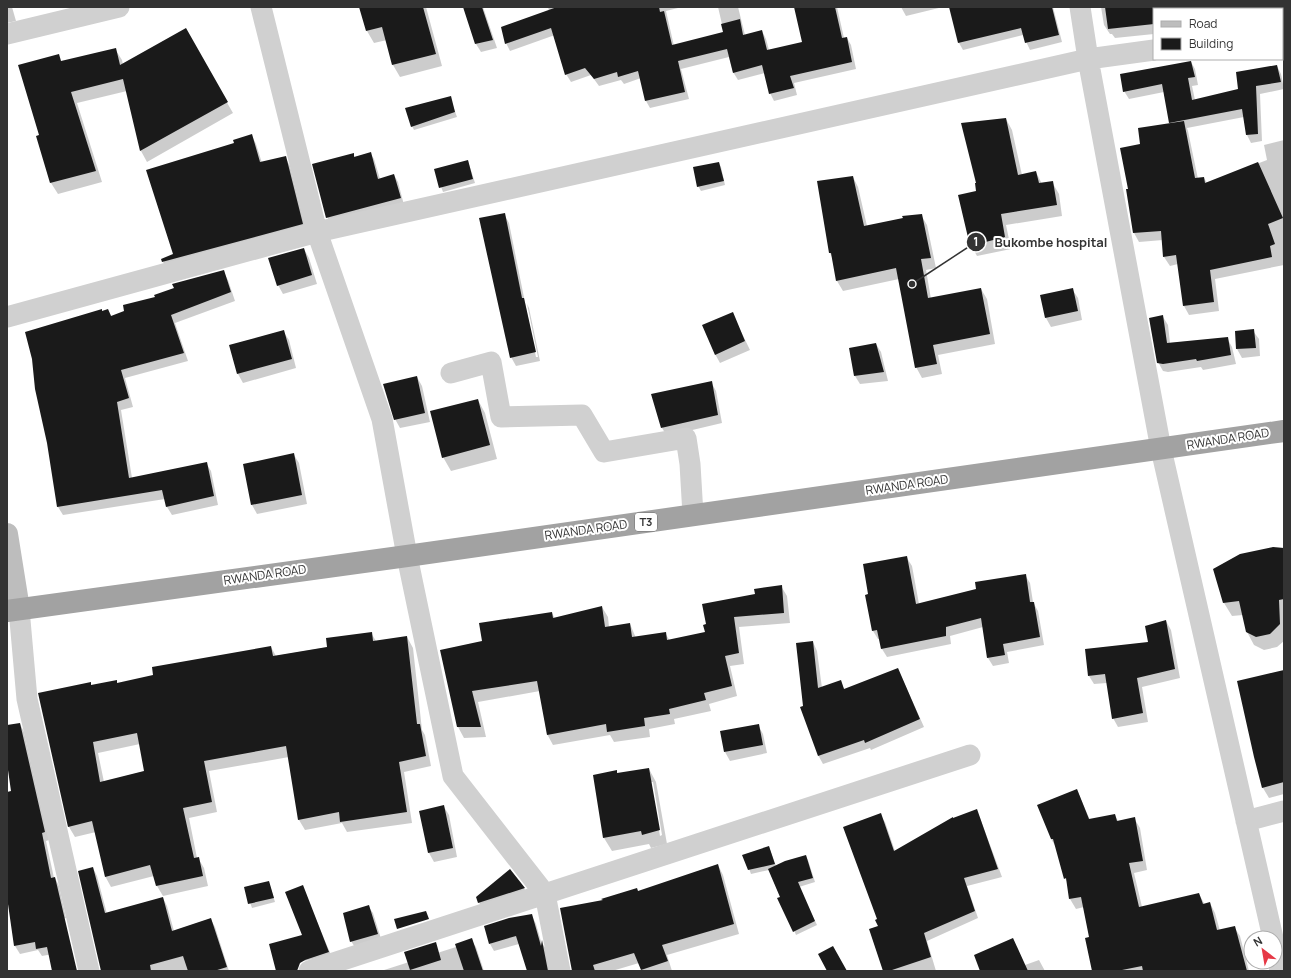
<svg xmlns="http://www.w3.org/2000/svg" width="1291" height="978" viewBox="0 0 1291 978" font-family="Manrope,sans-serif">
	<rect width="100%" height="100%" fill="#fff"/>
	<path fill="#0003" fill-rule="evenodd" d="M7 7H12L16 21 7 23Z
		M360 7H426L442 66 400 77 393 65 387 40 374 43 367 31Z
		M464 7H483L497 48 481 52 476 44Z
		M548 7H682L666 11 674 46 724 33 718 7H738L745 35 762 31 766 39 769 50 803 43 795 7H837L844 38H847L851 45 856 69 794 83 797 95 774 101 770 93 765 73 738 80 733 72 729 57 681 69 689 99 650 108 646 101 641 78 624 84 621 80 599 86 591 75 571 82 566 74 555 35 510 51 506 43 549 11Z
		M901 7H943L906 16Z
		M950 7H1053L1062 42 1030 50 1023 35 963 50 959 43Z
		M1101 7H1272V9H1154V34L1115 38 1112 34H1110L1104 25Z
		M185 30 233 113 147 162 141 151 127 91 77 103 102 182 58 194 51 183 40 135 56 63 115 49 122 60 123 65Z
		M1191 62 1195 69 1198 85 1192 86 1195 100 1240 90 1277 66 1281 74 1284 89 1260 94 1262 141 1251 143 1247 135 1244 117 1187 128 1188 131 1198 179 1204 178 1207 183 1267 160 1264 145 1284 140V265L1215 279 1219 311 1189 315 1184 306 1178 264 1170 266 1164 257 1163 240 1139 242 1134 233 1127 190 1129 189 1141 144 1170 124 1164 92 1129 99 1124 91Z
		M450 97 457 117 414 130 412 126Z
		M1006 119 1012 130 1022 175 1036 172 1042 184 1052 182 1059 194 1062 216 1006 225 1011 249 977 256 971 245 977 184Z
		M252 136 256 144 262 163 285 157 290 166 307 232 168 270 163 262 174 254 235 144Z
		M370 153 374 159 380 179 394 175 398 182 404 205 331 224 327 217 353 154 355 157Z
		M468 161 475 183 443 192 435 170Z
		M719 163 721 167 725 185 701 191 698 186Z
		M853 177 858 187 867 226 921 215 927 225 936 268 926 270 931 299 981 289 987 299 995 344 938 355 942 374 922 378 916 367 899 279 843 291 837 281 832 257 830 253Z
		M504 214 509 223 536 357H538L527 304 529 308 540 361 516 366 511 357Z
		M304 249 309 258 317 284 283 294 278 285Z
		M223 271 228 280 235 301 175 323 188 361 125 378 133 407 121 410 132 478 206 463 211 471 218 505 172 515 167 507 165 499 63 515 58 507 48 443 102 312 108 310 112 317 156 298Z
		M1072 289 1078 298 1082 320 1051 327 1046 318 1041 296Z
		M732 313 750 350 720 363 715 354Z
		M1163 317 1168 325 1170 343 1227 338 1232 347 1236 364 1203 370 1201 367 1168 372 1163 371 1158 362Z
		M283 331 289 340 296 368 243 383 238 374 231 345Z
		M1253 331 1259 339 1260 356 1242 358 1237 349Z
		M876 344 881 352 888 381 860 384 855 376Z
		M417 377 422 386 430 422 400 428 395 419Z
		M711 382 716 391 722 423 667 436 662 428Z
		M478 400 485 413 497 459 451 471 443 457Z
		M294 455 299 463 307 504 257 514 252 505Z
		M907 558 912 566 919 604 977 590 1025 575 1030 583 1033 602 1038 611 1044 645 1007 652 1009 663 993 666 988 658 983 627 950 636 951 644 887 657 882 649 880 639H878L873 631 866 595H869Z
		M1284 561V641L1277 647 1264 650 1254 645 1247 632 1243 615 1232 616 1224 603 1215 569Z
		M781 586 787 596 790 623 739 627 744 664 730 666 737 696 709 704 711 711 674 719 675 724 649 729 650 737 614 742 610 735 553 745 547 734 540 691 478 702 486 737 464 738 458 727 441 651 483 642 552 613 555 619 602 607 608 617 609 627 630 624 636 638 665 633 670 641 706 633 756 594Z
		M1166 621 1171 630 1180 678 1142 687 1148 722 1118 727 1113 718 1107 683 1094 684 1089 676 1149 643Z
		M371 633 376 641 407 637 413 648 422 730 425 735 431 766 404 772 412 823 347 832 342 823 305 830 299 820 289 757 209 771 217 812 189 818 197 858H198L204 868 208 886 163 896 157 886 154 876 111 887 105 876 96 832 75 837 69 827 90 683 92 686 116 681 118 684 271 647 276 656 328 647ZM140 744 145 771 104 782 98 753Z
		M813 642 817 651 822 688 840 682 845 690 898 669 924 727 871 750 870 748 823 764 818 755 804 707Z
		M1284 672V794L1269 798 1263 788Z
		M20 724 24 732 49 840 46 841 54 878H55L59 886 66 918 56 921 64 952 42 956 38 950 20 954 15 946 7 892V793L12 792 8 766H7V726Z
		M758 725 763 734 767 753 730 761 725 752Z
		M649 769 656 782 667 844 651 848 649 844 612 851 604 838 616 771 618 774ZM651 782H653L662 835 660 836Z
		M1077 790 1090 820 1115 815 1118 821 1134 818 1140 828 1147 870 1134 873 1142 907 1199 894 1205 905 1210 903 1215 913 1220 931 1234 927 1240 936 1249 971H1093L1090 938 1084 907 1076 909 1070 899 1068 883 1065 878 1056 847 1051 839Z
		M444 807 449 815 457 857 434 862 429 853 420 812Z
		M976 811 980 818 1002 877 967 886 978 918 927 941 936 971H884L879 919 880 815 885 822 895 851 953 820Z
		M769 847 776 866 806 856 808 860 815 882 799 887 817 925 796 935 769 870 751 874 744 855Z
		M718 865 723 875 739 934 667 955 672 971H643L639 963 612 971H573L603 901 602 900 638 892Z
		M93 868 97 876 107 914 163 898 167 906 174 931 211 920 215 927 229 971H106L99 945Z
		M269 882 275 902 252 908 245 888Z
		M302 886 331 955 295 963 304 936Z
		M524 888 526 892 481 907 477 897Z
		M368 906 373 913 382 942 356 949 351 941Z
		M532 916 536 924 542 945V943L546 949 550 971H528L519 944 494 951 490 944Z
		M471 940 476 947 484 971H381L456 947Z
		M1039 960 1045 971H981L1025 965Z"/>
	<path fill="#1a1a1a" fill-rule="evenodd" d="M359 7H423L436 54 392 65 382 27 366 31Z
		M463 7H482L493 40 475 44Z
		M557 7H659L660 12 664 11 672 45 723 32 721 24 740 19 743 35 762 30 767 50 802 42 794 7H835L842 38 847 37 852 62 790 76 794 88 769 94 762 65 733 73 727 49 678 61 685 92 645 101 638 71 618 77 617 72 594 79 585 68 565 75 551 28 505 44 501 27Z
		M949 7H1052L1059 35 1025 43 1021 28 958 43Z
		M1105 7H1154V24L1108 29Z
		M186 28 228 102 140 151 123 79 71 92 96 171 50 183 36 136 39 135 18 65 59 54 61 61 116 48 120 65Z
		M1191 61 1195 77 1188 78 1192 100 1238 89 1236 72 1277 65 1281 82 1256 86 1258 134 1246 135 1242 109 1169 123 1162 84 1123 92 1120 74Z
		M451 96 455 112 411 127 405 108Z
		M1006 118 1018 175 1036 171 1039 183 1053 181 1057 205 1001 214 1005 237 970 246 958 195 976 191 975 183H976L961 123Z
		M1184 121 1195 178 1204 177 1205 183 1258 162 1283 218 1268 224 1275 244 1270 246 1272 257 1210 270 1214 302 1183 306 1176 255 1163 257 1161 231 1133 233 1126 189H1128L1120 148 1140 144 1138 128Z
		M252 134 260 162 286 156 303 224 162 262 161 259 173 254 146 170 234 143 233 140Z
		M371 152 378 179 394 174 401 198 326 218 312 164 354 153V157Z
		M468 160 473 179 439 188 434 169Z
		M719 162 724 181 697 187 693 167Z
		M853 176 864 226 903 218 902 216 922 214 931 258 921 259 928 298 981 288 990 334 933 345 937 364 915 368 896 268 836 281 831 253H829L817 181Z
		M505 213 522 298H524L536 352 510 358 479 218Z
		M304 248 312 275 277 286 268 258Z
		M224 270 231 292 171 315 184 353 121 370 129 398 117 402 129 478 207 462 214 496 166 507 162 490 57 507 47 443 35 389 32 359 25 332 102 309V311L108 309 111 316 124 311 123 305 155 297 154 295 174 288 172 284Z
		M1073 288 1078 311 1045 318 1040 295Z
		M733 312 745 341 715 355 702 325Z
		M1163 315 1167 343 1228 337 1231 355 1197 361 1196 359 1163 364 1157 363 1149 318Z
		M1254 329 1256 348 1236 349 1235 331Z
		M284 330 292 359 237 374 229 345Z
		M876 343 884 372 854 376 849 348Z
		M417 376 425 413 394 420 383 384Z
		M712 381 718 415 661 428 651 394Z
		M478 399 490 445 442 458 430 411Z
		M294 453 302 495 251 505 243 464Z
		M1273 547 1284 548V599L1279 600 1280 624 1270 634 1256 637 1246 632 1239 601 1223 603 1213 569 1240 554Z
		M907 556 916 604 976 589 975 582 1026 574 1030 602H1034L1040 637 1003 644 1005 655 987 658 981 618 946 627V636L881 649 877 630 872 631 865 595 868 594 863 564Z
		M782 585 784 613 734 617 739 653 725 656 732 686 704 693 706 700 669 709 670 714 644 718 645 726 607 732 606 724 547 735 537 681 472 691 481 727H457L440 650 482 641 479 623 552 612 553 618 602 606 605 627 630 623 632 637 666 632 667 640 705 632 703 625 706 624 702 604 755 594 754 589Z
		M1166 620 1175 669 1137 678 1143 713 1112 719 1105 674 1088 676 1085 649 1148 642 1145 626Z
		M372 632 373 641 407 636 417 724H420L426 756 399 762 407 812 340 822 339 812 298 820 286 746 204 761 212 802 183 808 194 858 199 857 203 876 156 886 150 865 105 877 92 821 68 827 38 693 91 682V685L117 680V683L153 675 152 667 271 646 273 656 327 647 326 638ZM137 733 144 771 100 782 93 742Z
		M813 641 818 688 841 680 844 689 898 668 920 719 865 743 864 740 818 756 800 707 803 706 796 643Z
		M1284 670V782L1262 788 1254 757 1237 681Z
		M20 723 45 832 42 833 51 878 55 877 77 971H52L47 947 36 949 35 942 14 946 7 897V792L11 791 7 763V725Z
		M759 724 763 745 724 752 720 731Z
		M649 768 660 830 642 835 641 831 603 838 593 775 617 770V773Z
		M1077 789 1089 819 1115 814 1117 821 1135 817 1143 861 1129 863 1139 907 1199 893 1203 904 1210 902 1217 930 1235 926 1247 971H1143L1142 966 1117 971H1092L1085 938 1089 937 1081 897 1069 899 1066 878 1064 879 1053 839H1051L1037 805Z
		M444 805 453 848 428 853 419 811Z
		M977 809 998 869 964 878 975 911 924 933 931 957 889 971H883L869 929 878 926 875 920 877 919 843 827 881 813 894 851 953 817V818Z
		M769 846 775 864 748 870 742 855Z
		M806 855 813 878 798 882 815 921 793 932 777 898 780 897 768 869 785 861Z
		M718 864 734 924 662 945 668 961 641 970 634 953 593 965 595 971H572L560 908 603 900 601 899 637 888 638 891Z
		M93 867 105 913 163 897 172 931 211 918 227 967 214 971H188L183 956 150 965 151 971H101L78 871Z
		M510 869 525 888 478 903 476 897Z
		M269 881 274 898 248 904 244 887Z
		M303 885 329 952 305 960 300 963 297 971H276L269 944 302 935 285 892Z
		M369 905 378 934 350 942 343 913Z
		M426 911 429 919 397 929 394 919Z
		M532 914 541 946 542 940 548 971H527L516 936 489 944 484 926 509 918Z
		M472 938 483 971H464L455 944Z
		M1013 938 1028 971H980L974 955Z
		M436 942 441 960 410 970 404 952Z
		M833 946 847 971H827L818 954Z"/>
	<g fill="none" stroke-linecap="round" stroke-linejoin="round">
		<path stroke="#d0d0d0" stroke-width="21" d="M261 7 317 232 382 419 407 556 453 776 545 894 560 971
			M1080 7 1088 59 1161 449 1273 938
			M1282 33 1284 32
			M7 34 119 7
			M7 317 317 232 1088 59 1154 50
			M451 373 491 362 501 417 582 415 604 452 686 438 690 464 693 515
			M19 609 27 699 89 971
			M1246 821 1284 811
			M1275 948 1280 971
			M309 971 970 755"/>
		<path stroke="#bdbdbd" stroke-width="22" d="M7 534 19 609"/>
		<path stroke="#a2a2a2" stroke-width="22" d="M7 611 407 556 1284 431"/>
	</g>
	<g text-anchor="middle" stroke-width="4" stroke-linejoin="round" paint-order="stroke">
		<rect fill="#fff" stroke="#707070" stroke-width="1" x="635" y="513" width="22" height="18" rx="3"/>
		<g font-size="11" font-weight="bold" fill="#333">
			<text x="646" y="526">T3</text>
		</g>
		<g font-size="12" fill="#333" stroke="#fff">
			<text transform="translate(1228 439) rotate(-9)" y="4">RWANDA ROAD</text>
			<text transform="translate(907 485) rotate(-8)" y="4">RWANDA ROAD</text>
			<text transform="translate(586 530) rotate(-8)" y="4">RWANDA ROAD</text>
			<text transform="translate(265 575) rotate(-8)" y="4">RWANDA ROAD</text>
		</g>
	</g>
	<path fill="none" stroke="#333" stroke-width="1.5" d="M912 284L976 242"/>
	<g fill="#333" stroke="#fff" stroke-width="1.5">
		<circle cx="912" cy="284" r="4"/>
		<circle cx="976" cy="242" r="10"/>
	</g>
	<g font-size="12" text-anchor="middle" font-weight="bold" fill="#fff">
		<text x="976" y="246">1</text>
	</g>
	<g font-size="13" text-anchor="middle" font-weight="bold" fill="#333" stroke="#fff" stroke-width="4" stroke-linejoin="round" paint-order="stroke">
		<text x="1051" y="247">Bukombe hospital</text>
	</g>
	<rect width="1291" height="978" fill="none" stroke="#333333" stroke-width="16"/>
	<rect x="1153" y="8" width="130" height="52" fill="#ffffff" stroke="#adadad"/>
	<rect x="1161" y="21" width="20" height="6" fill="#bdbdbd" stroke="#adadad"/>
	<text x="1189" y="28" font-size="12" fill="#333333">Road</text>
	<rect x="1161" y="38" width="20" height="12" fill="#1a1a1a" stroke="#adadad"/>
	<text x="1189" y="48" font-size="12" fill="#333333">Building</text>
	<g transform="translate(1263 950) rotate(329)"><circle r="19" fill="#ffffff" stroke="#adadad"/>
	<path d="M0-3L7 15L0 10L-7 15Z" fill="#e63946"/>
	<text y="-6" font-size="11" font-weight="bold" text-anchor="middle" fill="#333333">N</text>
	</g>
</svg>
